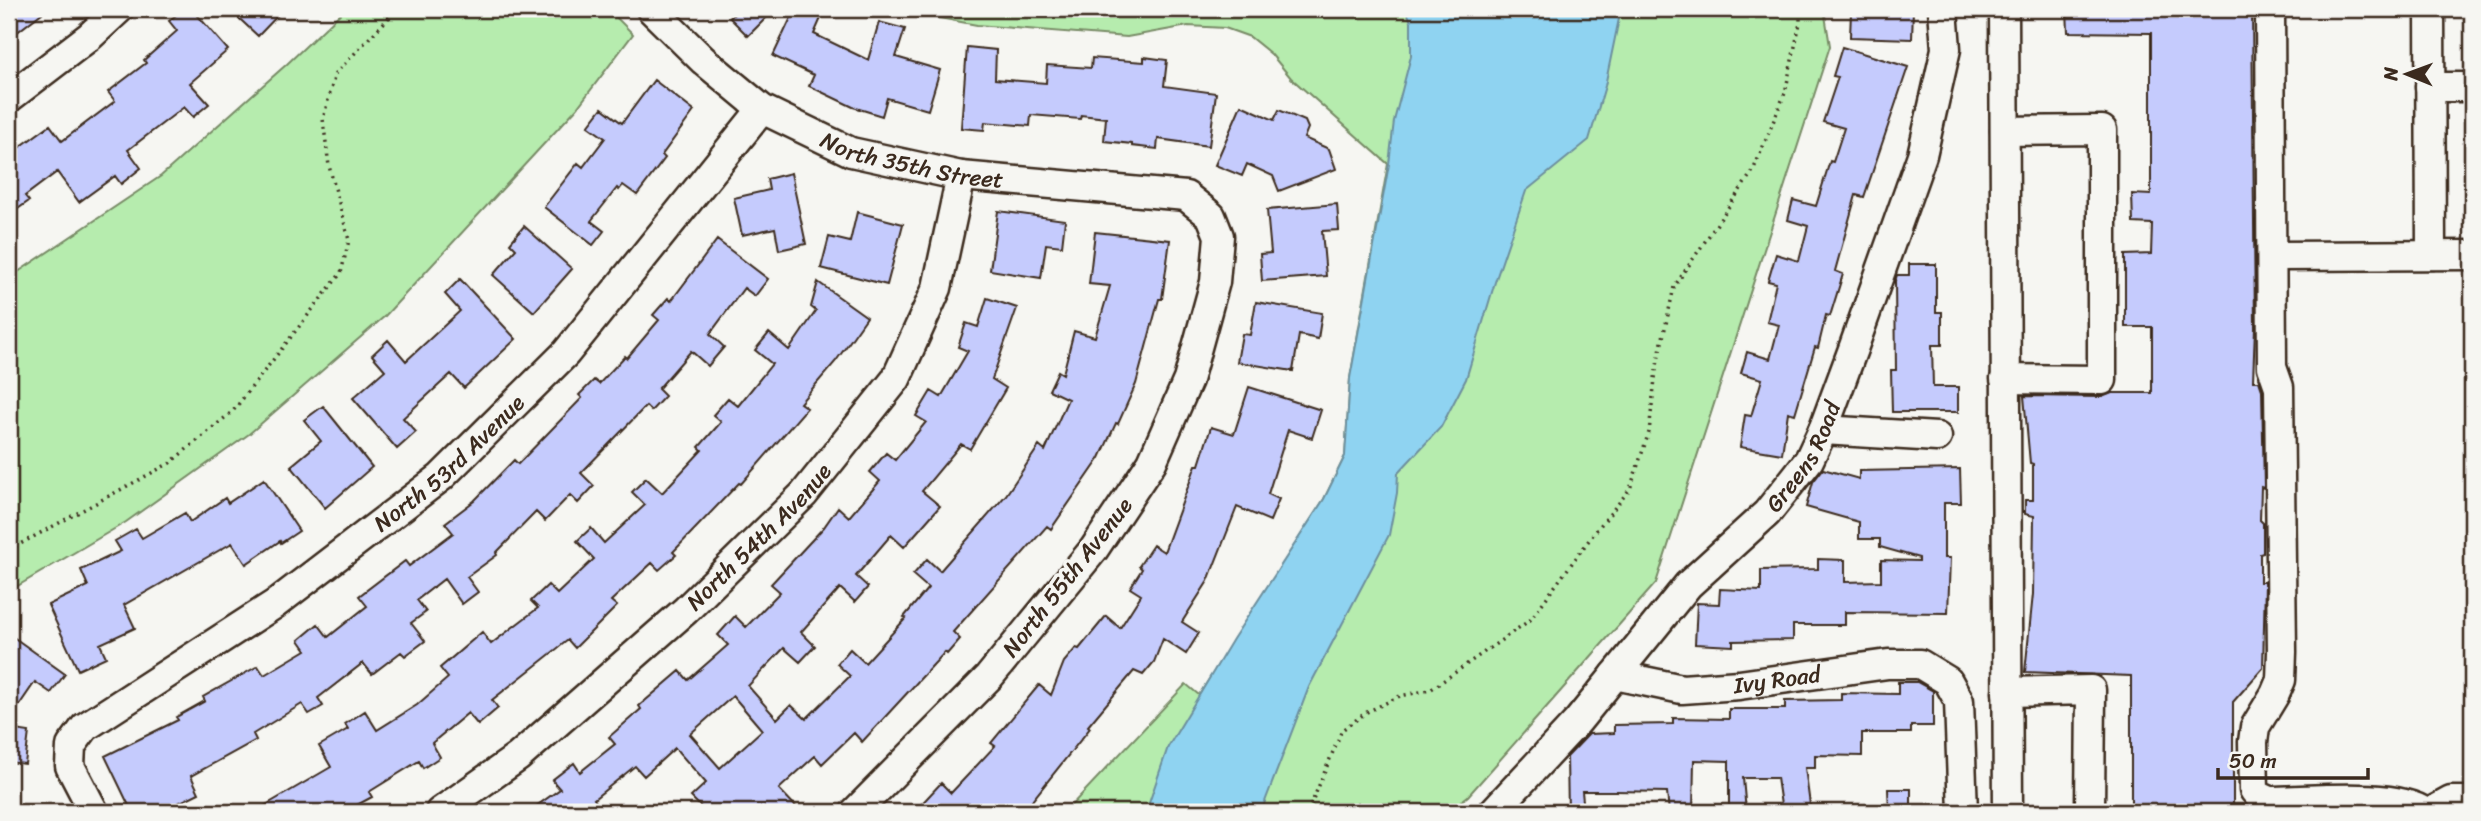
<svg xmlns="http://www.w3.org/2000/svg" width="2481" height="821" viewBox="0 0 2481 821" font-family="Sriracha,sans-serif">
	<rect width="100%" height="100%" fill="#f6f6f2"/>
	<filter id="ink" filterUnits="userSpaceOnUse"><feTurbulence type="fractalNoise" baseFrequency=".0143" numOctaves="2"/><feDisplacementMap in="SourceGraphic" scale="14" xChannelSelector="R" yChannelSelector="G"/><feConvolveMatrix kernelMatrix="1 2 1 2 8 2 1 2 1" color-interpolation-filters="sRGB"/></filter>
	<g filter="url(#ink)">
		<path fill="#b6ecae" stroke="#788b66" stroke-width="2" d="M345 9H608L633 34 577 108 385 316 249 434 126 522 9 591V278L161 176 287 64Z
			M910 9H1824L1830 46 1656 583 1468 796 1447 812H1065L1186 684 1199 695 1324 499 1345 456 1350 378 1388 164 1291 78 1271 54 1250 37 1225 28 1188 26 1127 37 977 25 929 16Z"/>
		<path fill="#8fd3f1" stroke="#6d8f9d" stroke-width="2" d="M1406 9H1621L1605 86 1589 140 1526 191 1495 282 1466 379 1441 427 1398 473 1397 493 1389 535 1309 687 1261 812H1146L1168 747 1233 639 1324 499 1345 456 1350 378 1389 164 1394 121 1411 56V22Z"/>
		<path fill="#c5cbfd" stroke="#3b2a1e" stroke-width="2" fill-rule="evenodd" d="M9 9H47L16 33 9 24Z
			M183 9H192L228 50 190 83 209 104 193 117 184 107 128 150 141 168 121 184 115 176 79 202 57 172 25 196 29 201 9 215V155L50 125 62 141 115 101 108 92 146 63 144 60 177 31 169 21Z
			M229 9H284L258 36Z
			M739 9H775L748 36 730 18Z
			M795 9H825L814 34 868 60 879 22 905 29 896 57 940 70 928 110 887 98 882 116 853 107 809 86 814 75 773 56Z
			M1872 9H1913L1912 39 1850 37 1851 12 1872 13Z
			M2067 9H2252L2255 328 2253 381H2259L2262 390 2264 488 2261 487 2260 520 2263 523V553L2260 554V582H2265L2263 668 2233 702V812H2131V676L2025 672 2033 594 2034 516 2025 514V500H2033V464L2030 463 2024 396 2102 397 2112 393H2152V327H2125V255L2151 254 2152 224 2133 223 2132 194 2151 195V33L2068 32Z
			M967 47 996 50 995 79 1046 83 1047 65 1091 68 1092 58 1144 62V57L1167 60 1164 86 1216 93 1209 146 1158 139 1157 149 1132 146V144L1104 141 1106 118 1081 115 1080 119 1031 115 1030 126 985 122 984 130 961 128Z
			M1842 47 1908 67 1864 197 1856 195 1835 271 1843 274 1830 316 1826 315 1818 348 1815 347 1795 414 1788 412 1782 454 1740 447 1745 415 1751 416 1762 379 1741 373 1747 352 1770 359 1779 325 1767 322 1776 283 1768 281 1776 254 1799 261 1808 226 1788 220 1793 200 1816 206 1830 161 1833 162 1844 128 1823 122 1838 77 1833 76Z
			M654 80 694 111 662 155 665 158 637 195 623 185 619 190 617 188 591 221 604 231 593 245 544 207 578 163 583 167 605 138 588 126 602 108 622 123Z
			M1241 105 1274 120 1279 110 1305 121 1308 128 1304 138 1329 149 1336 169 1279 191 1273 176 1247 164 1242 176 1215 165Z
			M791 173 806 244 779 250 775 228 742 235 734 198 769 190 767 179Z
			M1337 204 1339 230 1322 231 1326 276 1262 281 1260 254 1271 253 1267 210Z
			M998 211 1065 220 1062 246 1046 244 1041 278 990 270Z
			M857 212 903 224 887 285 821 268 829 237 850 242Z
			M524 226 572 269 534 312 493 275 516 249 510 243Z
			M1095 232 1170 240 1162 299H1159L1136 384 1118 424 1116 423 1100 458 1051 529 1047 526 953 632 960 639 947 654 945 652 862 742 854 733 822 764 815 756 779 789 801 812H706L691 797 706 783 675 748 644 776 635 766 594 799 604 812H528L560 789 552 780 574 763 580 772 615 744 609 737 641 709 639 706 680 671 688 680 728 645 718 635 735 616 746 627 780 592 771 584 824 527 838 507 849 517 880 481 870 472 886 453 895 460 926 422 916 416 931 391 941 397 968 351 958 347 966 323 978 327 987 298 1017 308 992 379 1006 388 970 449 961 444 922 491 940 506 904 547 891 535 856 576 868 587 855 602 840 588 801 632 815 646 800 662 784 648 748 686 777 719 791 705 806 719 850 676 837 664 850 649 865 663 906 618 904 617 928 588 913 575 927 559 940 571 1006 495 1039 446 1045 451 1068 399 1049 390 1058 371 1063 374 1074 331 1095 337 1110 286 1089 284ZM733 696 762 730 720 768 690 734Z
			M717 240 768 279 755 296 744 288 710 334 724 347 708 366 691 351 658 389 665 396 651 411 646 406 581 473 594 486 578 503 570 495 545 521 536 512 496 553 497 555 467 577 478 592 462 604 444 579 417 600 426 612 411 623 425 641 405 656 401 652 372 674 363 663 318 698 323 706 309 714 302 704 253 734 256 740 191 776 199 793 160 812H132L105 756 178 720 176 717 205 701 203 697 258 666 264 675 306 650 299 640 318 624 328 637 367 606 359 596 405 561 409 566 453 533 445 523 474 501 514 460 518 464 582 398 579 395 594 380 599 384 625 356 627 358 659 320 653 315 668 298 671 301Z
			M1909 264H1936V312H1942V345H1932L1933 387H1958V412H1892L1891 370H1896L1895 281 1897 275H1909Z
			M460 279 516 339 464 388 451 374 403 418 416 432 397 449 353 398 385 370 372 355 388 340 406 361 460 311 445 294Z
			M818 282 867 317 836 361 800 403 807 408 741 484 739 483 673 552 676 555 659 570 652 563 611 601 617 606 575 648 568 640 492 700 498 708 478 725 468 713 432 743 440 757 423 768 419 761 369 792 372 797 344 812H254L331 767 319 746 348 729 345 724 365 711 377 730 417 705 448 678 440 668 482 632 491 644 538 608 531 601 548 585 557 594 594 559 577 541 591 528 604 543 645 505 632 492 646 478 662 493 702 450 699 447 721 422 713 415 728 398 738 406 772 364 755 350 769 333 789 350 816 311 811 307Z
			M1256 302 1322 313 1318 339 1299 335 1293 371 1237 362 1242 334 1250 335Z
			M1249 387 1321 410 1312 438 1288 430 1268 494 1279 499 1270 521 1237 507 1208 581 1182 622 1199 633 1186 654 1163 639 1154 662 1143 675 1134 671 1088 726 1090 728 1032 801 1044 812H914L941 783 951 793 995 746 991 743 1039 685 1051 695 1064 662 1076 648 1079 649 1106 616 1120 628 1141 595 1130 588 1142 569 1139 566 1153 545 1164 552 1196 465H1199L1211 427 1234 434Z
			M323 406 372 467 325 508 291 466 321 441 304 420Z
			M1823 469 1859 479V471L1960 469 1961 503H1944V558H1950L1948 613 1845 612V625H1793V640L1733 641V646L1695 644 1697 603 1719 604 1720 589 1761 591V570L1818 569V559L1845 560V582L1881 581V560L1919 561V558L1880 547V539H1859V522L1806 507 1813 482Z
			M264 479 299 531 281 543 280 541 246 564 232 543 124 605 135 628 100 644 106 657 78 670 48 605 88 586 81 570 121 551 115 541 136 529 142 538 185 513 190 522 225 498 228 503Z
			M9 634 65 674 51 693 35 682 9 720Z
			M1898 682H1917L1933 691V726H1911V733H1862V756L1815 755V768H1805L1811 812H1782L1777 778H1743L1746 812H1729V761L1694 760 1693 812H1669L1667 792 1615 791H1582L1584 812H1568L1567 757 1589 734 1614 733V725L1673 724V718L1729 719V709H1785V701L1841 700V693L1898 694Z
			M9 729 29 732 25 764 9 762Z
			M1888 789H1911V812H1889Z"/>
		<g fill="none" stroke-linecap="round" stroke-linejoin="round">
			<g stroke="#3b2a1e" stroke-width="33">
				<g id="minor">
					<path id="s1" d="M651 9 703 60 762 109 851 152 961 176 1186 196 1211 216 1219 236 1215 282 1188 380 1152 462 1094 549 989 677 855 812"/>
					<path d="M2004 9 2008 812"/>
					<path d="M2270 9 2272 367 2279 387 2282 652 2281 680 2275 694 2255 727 2253 742 2254 790 2259 796 2270 801C2308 801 2395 791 2424 812"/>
					<path d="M2430 9 2431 255"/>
					<path d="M2430 87H2472"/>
					<path d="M9 98 90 36 119 9"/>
					<path d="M2005 131 2102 130V380L2005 379"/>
					<path d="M2272 256 2472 255"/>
					<path d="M1823 430 1937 437"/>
					<path id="s2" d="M1615 675 1682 689 1739 685 1888 664H1920L1948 681 1959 701 1963 812"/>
					<path d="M2007 692 2091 690 2090 812"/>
					<path id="s3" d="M94 812 70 766 71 746 85 727 275 604 441 477 566 353 762 109"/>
					<path id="s4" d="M440 812 518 757 686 610 804 494 896 379 937 288 961 176"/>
					<path id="s5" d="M1493 812 1577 722 1688 585 1767 513 1809 460 1823 430 1853 349 1922 155 1946 49 1943 9"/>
					<path d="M2431 812 2451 801H2472"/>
				</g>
			</g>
			<path stroke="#3b2a1e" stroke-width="3.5" stroke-dasharray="2 5" stroke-linecap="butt" d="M9 550 170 463 233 411 341 273 349 240 329 166 323 119 335 74 397 9
				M1308 812 1342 730 1367 712 1400 696 1430 690 1530 620 1595 532 1630 489 1649 432 1656 370 1674 287 1753 171 1785 93 1800 23V9"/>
			<use href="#minor" stroke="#f6f6f2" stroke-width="28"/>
		</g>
	</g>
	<g text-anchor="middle" stroke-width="7" stroke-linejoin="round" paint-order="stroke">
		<g font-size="23" fill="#3b2a1e" stroke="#f6f6f2">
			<text dy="8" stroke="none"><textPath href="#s1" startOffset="310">North 35th Street</textPath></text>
			<text dy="8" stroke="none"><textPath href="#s5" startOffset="474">Greens Road</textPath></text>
			<text dy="8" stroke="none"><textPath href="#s3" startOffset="546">North 53rd Avenue</textPath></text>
			<text dy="8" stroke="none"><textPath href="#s4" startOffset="422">North 54th Avenue</textPath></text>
			<text transform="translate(1067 577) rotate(-52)" y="8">North 55th Avenue</text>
			<text dy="8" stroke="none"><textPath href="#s2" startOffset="164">Ivy Road</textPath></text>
		</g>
	</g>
	<rect width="2481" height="821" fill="none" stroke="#f6f6f2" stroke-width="35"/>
	<rect x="18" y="18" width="2446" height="786" fill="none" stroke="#3b2a1e" stroke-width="2.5" filter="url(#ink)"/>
	<g transform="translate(2407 74) rotate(271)" stroke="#f6f6f2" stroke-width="5" paint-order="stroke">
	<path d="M0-5L12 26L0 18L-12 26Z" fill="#3b2a1e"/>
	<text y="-10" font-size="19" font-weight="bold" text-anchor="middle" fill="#3b2a1e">N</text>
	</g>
	<path d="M2218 768v10h150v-10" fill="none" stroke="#3b2a1e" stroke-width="3.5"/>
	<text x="2229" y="768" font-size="21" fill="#3b2a1e" stroke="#f6f6f2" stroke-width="5" paint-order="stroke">50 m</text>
</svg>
